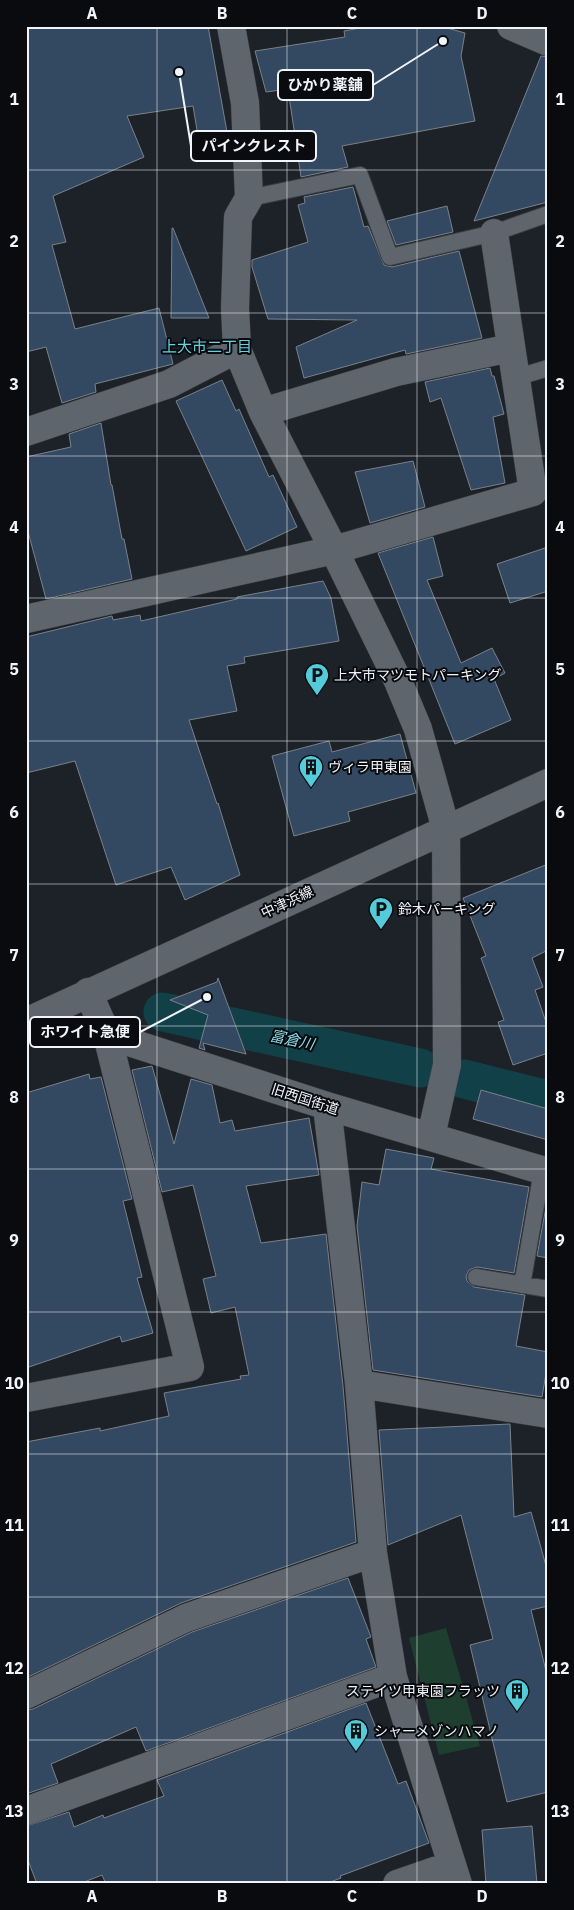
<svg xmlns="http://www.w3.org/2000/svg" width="574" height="1910" viewBox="0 0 574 1910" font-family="'IBM Plex Sans','Noto Sans JP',sans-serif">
	<rect width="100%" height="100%" fill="#1c2228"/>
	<path fill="#1e3f2f" d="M446 1628 480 1746 439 1755 409 1638Z"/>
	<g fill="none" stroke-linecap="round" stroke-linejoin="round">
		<path stroke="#124049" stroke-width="39" d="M163 1012 420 1068
			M464 1079 548 1100"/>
	</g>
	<path fill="#334962" stroke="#7b8189" d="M26 26H208L227 132 198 136 193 106 127 116 144 157 53 196 66 242 52 245 75 329 159 308 173 364 95 384 96 392 62 403 46 347 26 352Z
		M371 26H440L465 33 461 56 475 121 342 146 348 167 301 177 288 89 266 92 255 51 345 37 344 31Z
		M541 56 548 57V202L474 221Z
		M353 187 364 227 368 226 384 265 392 267 459 251 482 338 406 354 405 350 304 378 296 347 357 320 268 319 252 267V260L308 242 298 205 305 203 304 197Z
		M447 206 453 232 396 245 387 221Z
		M172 228H173L209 318H171Z
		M490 368 492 376H494L504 414 493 417 505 483 471 490 441 398 430 402 425 382Z
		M222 380 236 411 239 409 269 477 273 475 297 527 246 551 176 401Z
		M101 423 111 485H112L122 539H124L132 579 46 599 26 524V457L71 447 69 434Z
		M413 461 425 507 370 523 355 472Z
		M433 537 443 576 427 580 461 663 492 648 505 673 494 679 511 720 455 744 378 553Z
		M548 547V591L510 603 497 564Z
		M323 581 331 598 339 641 244 657 245 663 227 666 237 711 189 720 217 804 218 803 240 875 185 900 171 867 116 885 75 761 26 773V637L112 616 113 620 140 615 141 621 237 599V597Z
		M400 734 416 793 348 812 350 821 294 836 272 756 329 741 332 752Z
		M548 864V950L532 958 543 987 535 990 548 1028V1053L513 1065 498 1022 504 1020 481 958 486 956 463 898Z
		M218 978 236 1027 246 1054 203 1043 205 1050 199 1048 208 1015 170 1000 217 982Z
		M152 1066 174 1144 191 1079 212 1085 220 1123 232 1120 235 1131 309 1118 319 1175 246 1186 261 1243 326 1234 343 1386 356 1542 181 1603 26 1678V1442L100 1428V1431L169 1416 164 1393 241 1379 240 1376 249 1375 235 1307 211 1313 203 1279 216 1276 193 1185 162 1192 132 1070Z
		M89 1074 90 1079 101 1077 132 1199 123 1201 142 1277 137 1278 153 1333 122 1342 120 1336 26 1368V1093Z
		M481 1090 548 1109V1140L473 1119Z
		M386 1149 434 1158 431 1169 529 1187 514 1273 477 1267 469 1270 466 1276 467 1281 474 1287 525 1295 516 1346 548 1352V1362L542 1397 373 1370 357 1226 362 1182 379 1185Z
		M548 1196V1258L537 1256Z
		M510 1424 514 1517 531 1512 548 1573V1606L531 1610 548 1679V1792L507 1802 470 1645 493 1639 461 1515 388 1545 379 1430Z
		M348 1578 371 1637 366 1639 376 1667 146 1751 136 1727 51 1764 58 1783 26 1794V1710L33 1709 192 1632Z
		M366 1703 398 1784 406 1781 429 1843 340 1876 341 1878 325 1884H106L102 1875 79 1884H37L26 1855V1826L69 1812 74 1827 103 1815 104 1818 164 1796 157 1780Z
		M532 1826 537 1884H486L482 1830Z"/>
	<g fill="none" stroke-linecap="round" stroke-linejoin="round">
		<g stroke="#3a3e43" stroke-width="18">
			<path id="service" d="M249 198 360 175 390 257 494 233 548 214
				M515 378 548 368
				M476 1277 548 1289
				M522 1285 542 1171"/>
		</g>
		<g stroke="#3a3e43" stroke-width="29">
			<path id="minor" d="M231 26 245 103 249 198 238 217 235 308 237 349 263 412 334 550 398 681 418 729 446 829 447 1065 431 1136
				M511 26 548 42
				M263 412 396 372 511 348
				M26 432 169 384 237 349
				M26 619 334 550 533 492 494 233
				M88 992 107 1035 327 1106 548 1172
				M327 1106 359 1384 373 1553 393 1677 458 1884
				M359 1384 548 1414
				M26 1398 190 1367 107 1035
				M26 1695 186 1618 373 1553
				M26 1811 393 1677
				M397 1884 452 1865"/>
		</g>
		<g stroke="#3a3e43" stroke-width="29">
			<path id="tertiary" d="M26 1022 548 783"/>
		</g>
		<use href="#service" stroke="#5e656c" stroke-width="16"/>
		<use href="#minor" stroke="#5e656c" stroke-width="28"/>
		<use href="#tertiary" stroke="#5e656c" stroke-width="28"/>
	</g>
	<path fill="none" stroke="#f1f4f9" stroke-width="1" stroke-opacity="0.55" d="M157 26V1884M287 26V1884M417 26V1884M26 170H548M26 313H548M26 456H548M26 598H548M26 741H548M26 884H548M26 1026H548M26 1169H548M26 1312H548M26 1454H548M26 1597H548M26 1740H548"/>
	<defs>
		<g id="parking-pin" transform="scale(1.25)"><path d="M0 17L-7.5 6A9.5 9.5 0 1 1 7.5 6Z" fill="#53cbda" stroke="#090b0e"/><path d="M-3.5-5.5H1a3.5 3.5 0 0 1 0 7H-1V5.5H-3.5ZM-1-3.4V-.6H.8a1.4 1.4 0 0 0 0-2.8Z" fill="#111"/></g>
		<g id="building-pin" transform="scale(1.25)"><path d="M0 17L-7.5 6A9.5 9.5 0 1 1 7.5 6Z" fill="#53cbda" stroke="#090b0e"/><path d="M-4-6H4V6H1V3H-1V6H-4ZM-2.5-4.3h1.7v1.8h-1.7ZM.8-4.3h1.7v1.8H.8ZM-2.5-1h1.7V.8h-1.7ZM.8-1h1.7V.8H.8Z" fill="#111"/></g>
	</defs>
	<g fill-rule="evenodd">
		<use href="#parking-pin" x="317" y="675"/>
		<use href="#building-pin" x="311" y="767"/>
		<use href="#parking-pin" x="381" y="909"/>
		<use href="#building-pin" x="517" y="1691"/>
		<use href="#building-pin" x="356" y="1731"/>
	</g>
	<g text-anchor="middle" stroke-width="4" stroke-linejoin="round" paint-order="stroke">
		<g font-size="14" fill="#f1f4f9" stroke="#090b0e" text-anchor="start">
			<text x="334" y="680">上大市マツモトパーキング</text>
			<text x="328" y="772">ヴィラ甲東園</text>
			<text x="398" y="914">鈴木パーキング</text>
			<text x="500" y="1696" text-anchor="end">ステイツ甲東園フラッツ</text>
			<text x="374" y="1736">シャーメゾンハマノ</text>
		</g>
		<g font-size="14" fill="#f1f4f9" stroke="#090b0e">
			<text transform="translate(287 902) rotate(-25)" y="5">中津浜線</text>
			<text transform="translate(305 1099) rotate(18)" y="5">旧西国街道</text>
		</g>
		<g font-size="15" fill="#66d1df" stroke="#090b0e">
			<text x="207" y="352">上大市二丁目</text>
		</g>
		<g font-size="15" font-style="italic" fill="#8edeed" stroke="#090b0e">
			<text transform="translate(292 1040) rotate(12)" y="5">富倉川</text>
		</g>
	</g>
	<path fill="none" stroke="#f1f4f9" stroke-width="2" d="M443 41L373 85M179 72L191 146M207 997L140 1032"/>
	<g fill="#f1f4f9" stroke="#090b0e" stroke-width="2">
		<circle cx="443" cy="41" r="5"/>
		<circle cx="179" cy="72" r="5"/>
		<circle cx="207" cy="997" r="5"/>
	</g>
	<g fill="#090b0e" stroke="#f1f4f9" stroke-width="2">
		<rect x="278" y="70" width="95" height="30" rx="5"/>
		<rect x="191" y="131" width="125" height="30" rx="5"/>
		<rect x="30" y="1017" width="110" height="30" rx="5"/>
	</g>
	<g font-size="15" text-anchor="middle" font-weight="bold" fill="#f1f4f9">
		<text x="325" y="90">ひかり薬舗</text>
		<text x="254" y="151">パインクレスト</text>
		<text x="85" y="1037">ホワイト急便</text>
	</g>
	<rect width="574" height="1910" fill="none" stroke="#090b0e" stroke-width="55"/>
	<rect x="28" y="28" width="518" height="1854" fill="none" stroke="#f1f4f9" stroke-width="2"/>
	<g font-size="16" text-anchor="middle" font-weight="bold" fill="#f1f4f9">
		<text x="92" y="19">A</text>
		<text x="222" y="19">B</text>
		<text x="352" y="19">C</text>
		<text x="482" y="19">D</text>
		<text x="14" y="105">1</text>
		<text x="560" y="105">1</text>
		<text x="14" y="247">2</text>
		<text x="560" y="247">2</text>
		<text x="14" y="390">3</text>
		<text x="560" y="390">3</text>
		<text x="14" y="533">4</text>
		<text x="560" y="533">4</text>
		<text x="14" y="675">5</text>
		<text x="560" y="675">5</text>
		<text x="14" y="818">6</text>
		<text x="560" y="818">6</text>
		<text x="14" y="961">7</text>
		<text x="560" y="961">7</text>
		<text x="14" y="1103">8</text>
		<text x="560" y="1103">8</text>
		<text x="14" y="1246">9</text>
		<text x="560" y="1246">9</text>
		<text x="14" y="1389">10</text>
		<text x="560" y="1389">10</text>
		<text x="14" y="1531">11</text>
		<text x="560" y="1531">11</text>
		<text x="14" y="1674">12</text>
		<text x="560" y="1674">12</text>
		<text x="14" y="1817">13</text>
		<text x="560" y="1817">13</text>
		<text x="92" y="1902">A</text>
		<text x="222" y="1902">B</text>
		<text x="352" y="1902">C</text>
		<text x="482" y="1902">D</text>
	</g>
</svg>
